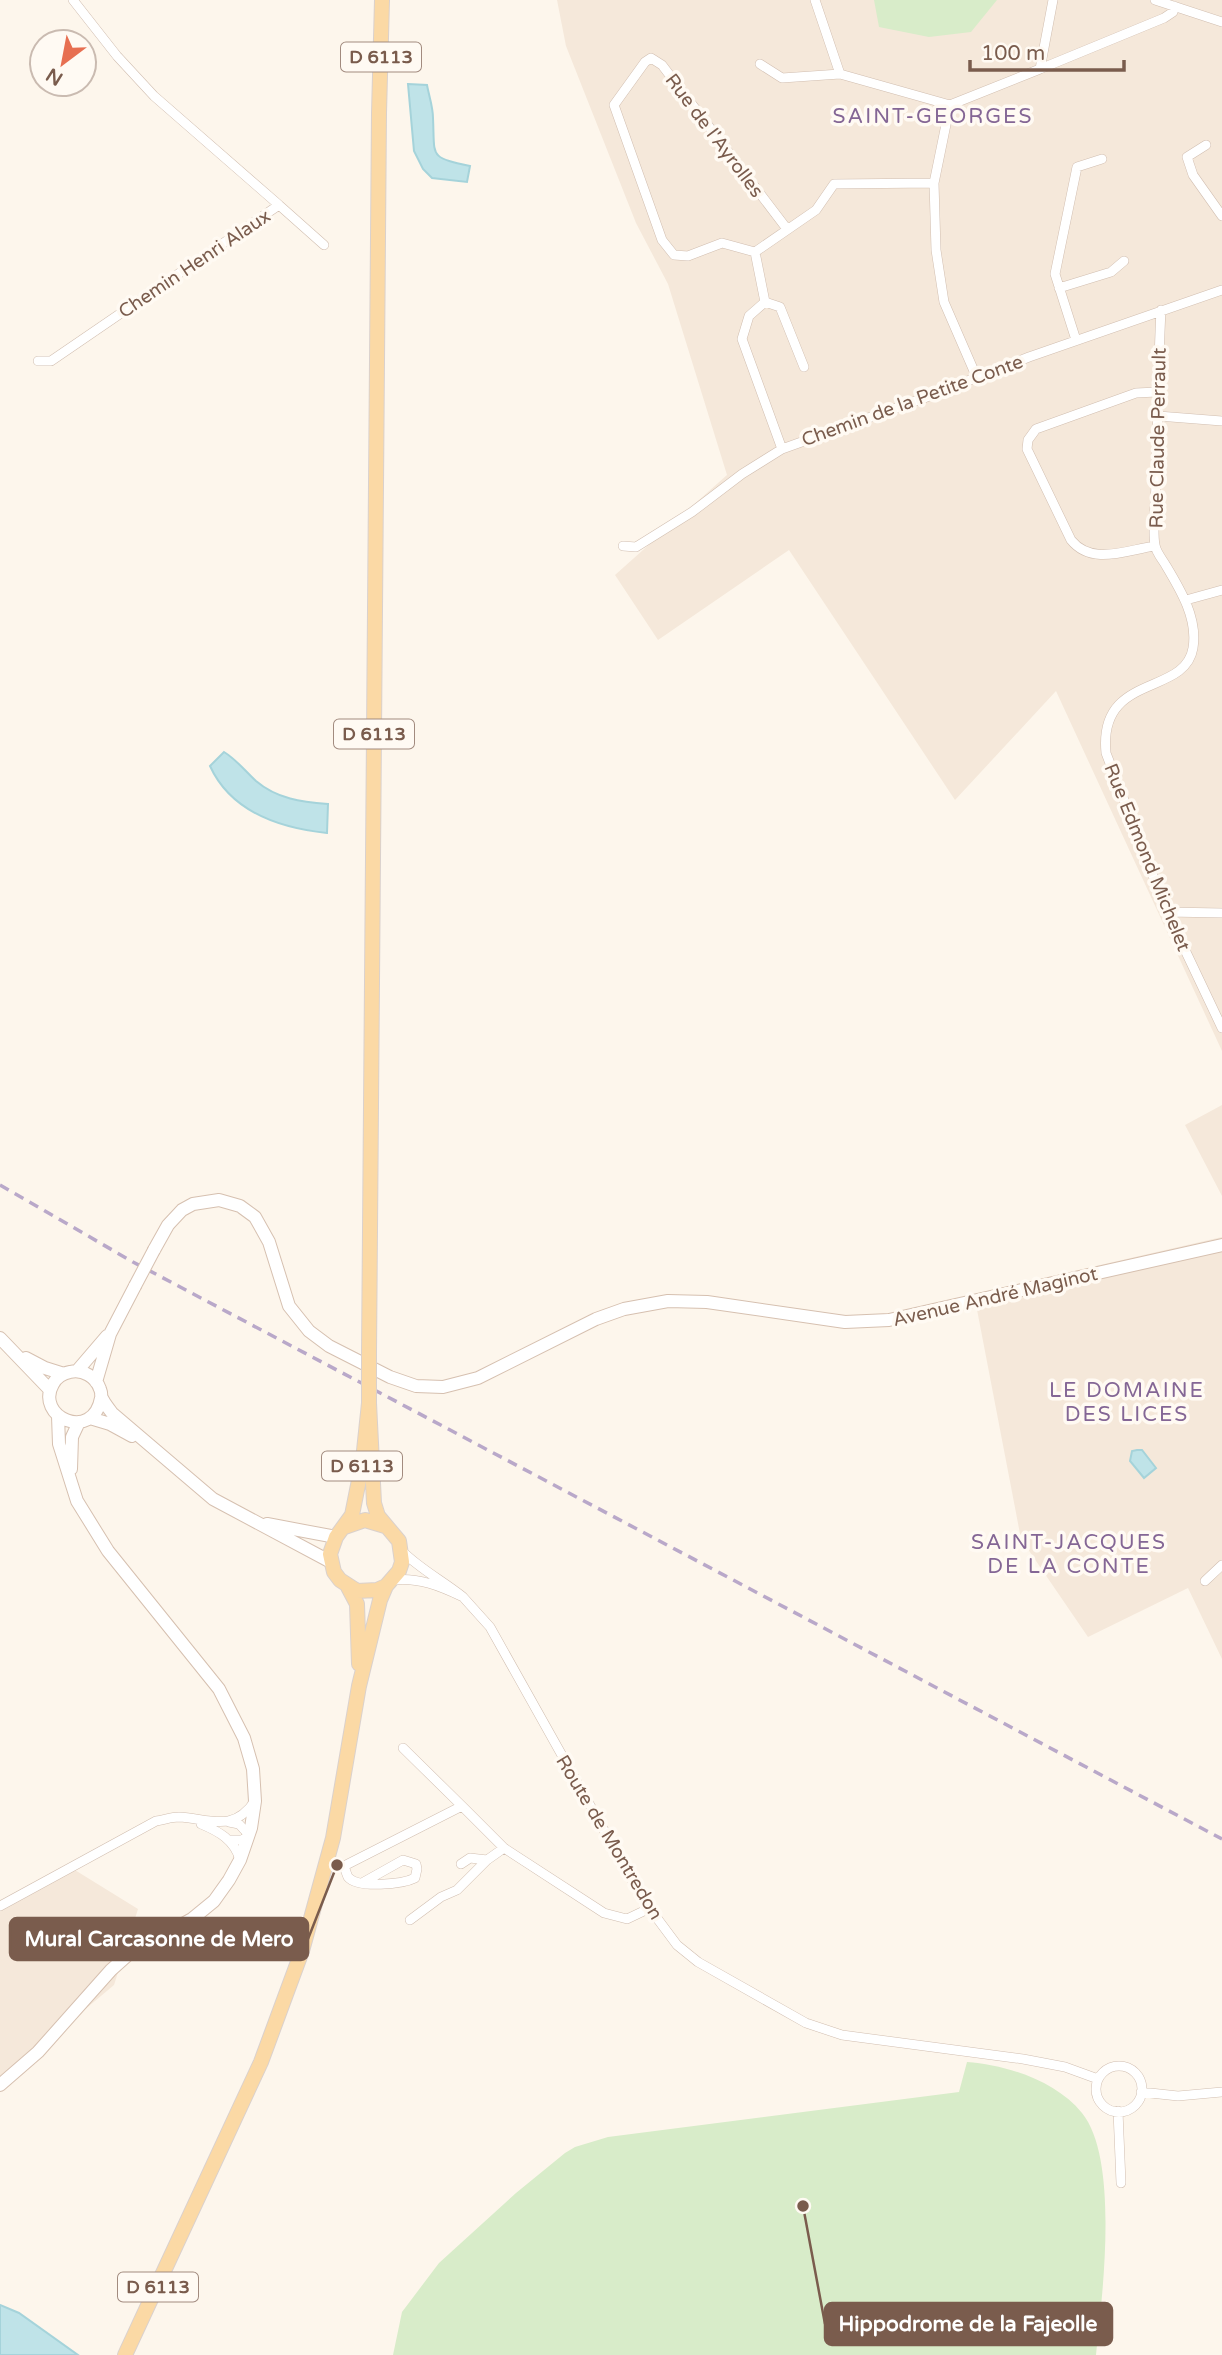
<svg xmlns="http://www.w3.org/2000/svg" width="1222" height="2355" viewBox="0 0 1222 2355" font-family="'Varela Round',sans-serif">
	<rect width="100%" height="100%" fill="#fdf6ec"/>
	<path fill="#f5e8da" d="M557 0H1222V1051L1056 691 955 800 789 550 658 640 615 575 727 475 668 284 636 223 566 46Z
		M1222 1105V1196L1185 1125Z
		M1222 1237V1659L1188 1588 1088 1637 1021 1539 974 1294Z
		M70 1867 138 1909 114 1985 0 2081V1911Z"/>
	<path fill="#d8ecc9" d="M874 0H997L971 32 929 37 879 27Z
		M967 2062C1007 2065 1056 2081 1082 2113 1120 2160 1102 2297 1096 2355H393L402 2312 439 2263 516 2193 565 2153 575 2147 608 2137 959 2092Z"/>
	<path fill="#bfe3e8" stroke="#a5d3da" stroke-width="2" d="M408 84 427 85C429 96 433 107 433 118 435 157 428 157 470 166L467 182 432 178 423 169 414 151Z
		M224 752C237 760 245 771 256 781 277 799 302 802 328 804L327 833C279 828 231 812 210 766Z
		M1137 1450H1142L1156 1468 1144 1478 1130 1461 1132 1451Z
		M0 2305 19 2313 78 2355H0Z"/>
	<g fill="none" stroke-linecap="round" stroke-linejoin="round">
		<g stroke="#d1beb0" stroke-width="10">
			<path id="street" d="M815 0 840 74 950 105
				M1155 0 1222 22
				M760 64 782 78 840 74
				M1040 69 1164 18 1173 12 1174 6
				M1206 145 1187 157 1193 175 1222 216
				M279 205 324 245
				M755 252 816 210 834 184 934 183
				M1059 288 1111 272 1124 261
				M765 302 780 307 804 367
				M1161 310C1158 367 1158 424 1156 481 1156 498 1152 530 1155 545 1156 552 1162 559 1165 564 1180 589 1198 618 1193 648 1185 697 1098 672 1106 753L1167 912 1222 1028
				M1076 340 1055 274 1077 167 1102 159
				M38 361H51L279 205 154 96 117 56 73 0
				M977 378 944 302 936 250 934 183 950 105 1040 69 1053 0
				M1158 416 1222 421
				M782 449 742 339 749 316 765 302 755 252 722 243 688 256 674 255 662 240 614 105 645 62 651 58 662 65 787 229
				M623 546 636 547 692 512 742 474 782 449 924 398 1029 357 1222 290
				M1155 546C1126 550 1092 566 1071 540L1027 449 1028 440 1036 429 1136 393 1157 392
				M1186 600 1222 590
				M1167 912 1222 913
				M393 1580C418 1577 440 1586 463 1597 443 1581 420 1569 402 1551
				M1205 1581 1222 1565
				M463 1597 490 1627 642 1898 677 1945 698 1962 806 2023 842 2035 1023 2059 1065 2067 1098 2079
				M403 1748 462 1806
				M229 1822 239 1824 249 1835 242 1840H229
				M201 1824C218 1831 235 1840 240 1860
				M461 1864 470 1858 487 1860 504 1848
				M362 1883 403 1860 416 1864 417 1869 415 1878C403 1884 358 1889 348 1877 347 1875 345 1869 344 1866L462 1806 504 1848 604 1913 627 1919 648 1909
				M0 1906 156 1821C164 1820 171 1817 179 1817 210 1819 233 1833 255 1801
				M410 1920 441 1897 457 1890 487 1860
				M1096 2089a23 23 0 1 1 46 0a23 23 0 1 1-46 0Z
				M1141 2092 1178 2096 1222 2092
				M1118 2111 1121 2183"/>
		</g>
		<g stroke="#d6c0b0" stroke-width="14">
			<path id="secondary" d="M154 1250 168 1225 182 1210 193 1204 219 1200 240 1206 255 1217 269 1242 289 1306 309 1331 329 1346 390 1377 416 1386 443 1387 478 1378 596 1319 624 1309 668 1301 707 1302 845 1322 889 1320 1222 1245
				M0 1338 50 1390
				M26 1358 45 1368 64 1374
				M77 1371 107 1336
				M96 1382 110 1334 135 1286
				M101 1398C93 1443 34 1417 53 1384 56 1378 63 1373 70 1372 83 1369 96 1377 100 1389 103 1397 99 1393 103 1400 105 1404 109 1409 112 1413L213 1499 331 1562
				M90 1418 110 1424 132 1436
				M71 1469 72 1437 79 1422
				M267 1524 336 1537
				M0 2085 38 2052 111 1970 130 1953 192 1919 214 1901 229 1880 240 1860 251 1828 255 1801 253 1769 244 1738 219 1689 108 1551 77 1501 59 1444 58 1416"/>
		</g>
		<g stroke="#dad1cd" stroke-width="16">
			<path id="primary" d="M369 1354 379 113 382 0
				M369 1403 374 1503 378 1516 399 1541 402 1562 399 1571 386 1586 377 1590 357 1591 340 1580 334 1572 330 1554 336 1537 352 1515 363 1460Z
				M345 1527 365 1520 385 1526
				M348 1587 357 1604 359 1664
				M125 2355 261 2062 302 1951 333 1838 359 1686 380 1600 386 1586"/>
		</g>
		<use href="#street" stroke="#fff" stroke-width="9"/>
		<use href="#secondary" stroke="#fff" stroke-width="12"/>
		<use href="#primary" stroke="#fbd9a5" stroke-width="14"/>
		<path stroke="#b9a8c9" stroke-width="3.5" stroke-dasharray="10 7" stroke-linecap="butt" d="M0 1185 133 1262 1222 1839"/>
		<g stroke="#d6c0b0" stroke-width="14" stroke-linecap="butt">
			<path id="secondary-bridge" d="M135 1286 154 1250"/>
		</g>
		<g stroke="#dad1cd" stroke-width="16" stroke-linecap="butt">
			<path id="primary-bridge" d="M369 1403V1354"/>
		</g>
		<use href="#secondary-bridge" stroke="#fff" stroke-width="12"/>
		<use href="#primary-bridge" stroke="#fbd9a5" stroke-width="14"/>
	</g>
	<g text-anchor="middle" stroke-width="7" stroke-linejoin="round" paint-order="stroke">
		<g fill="#fffaf3" stroke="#a28b7f" stroke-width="2">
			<rect x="341" y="42.5" width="80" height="29" rx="5"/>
			<rect x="334" y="719.5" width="80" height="29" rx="5"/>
			<rect x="322" y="1451.5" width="80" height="29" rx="5"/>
			<rect x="118" y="2272.5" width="80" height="29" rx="5"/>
		</g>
		<g font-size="18" font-weight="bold" fill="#7a5c4d">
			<text x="381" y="63">D 6113</text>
			<text x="374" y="740">D 6113</text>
			<text x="362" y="1472">D 6113</text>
			<text x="158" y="2293">D 6113</text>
		</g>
		<g font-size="19" fill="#7a5c4d" stroke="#fffaf3">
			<text transform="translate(715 135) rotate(53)" y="7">Rue de l'Ayrolles</text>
			<text transform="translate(194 263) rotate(-34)" y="7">Chemin Henri Alaux</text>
			<text transform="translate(912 400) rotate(-20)" y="7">Chemin de la Petite Conte</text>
			<text transform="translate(1157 438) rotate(-89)" y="7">Rue Claude Perrault</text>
			<text transform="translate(1148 857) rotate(68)" y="7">Rue Edmond Michelet</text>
			<text transform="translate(995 1296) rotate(-13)" y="7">Avenue André Maginot</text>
			<text transform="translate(610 1837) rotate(59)" y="7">Route de Montredon</text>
		</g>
		<g font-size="21" letter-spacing="2" fill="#846695" stroke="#fffaf3">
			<text x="933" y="123">SAINT-GEORGES</text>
			<text x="1127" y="1397">LE DOMAINE<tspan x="1127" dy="24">DES LICES</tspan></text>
			<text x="1069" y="1549">SAINT-JACQUES<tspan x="1069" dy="24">DE LA CONTE</tspan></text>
		</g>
	</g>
	<path fill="none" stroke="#7a5c4d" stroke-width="2.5" d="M337 1865L308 1939M803 2206L825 2324"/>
	<g fill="#7a5c4d" stroke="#fffaf3" stroke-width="2.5">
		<circle cx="337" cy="1865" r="7"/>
		<circle cx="803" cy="2206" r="7"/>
	</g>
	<g fill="#7a5c4d" stroke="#7a5c4d" stroke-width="2.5">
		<rect x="10" y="1918" width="298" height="42" rx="7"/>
		<rect x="825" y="2303" width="287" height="42" rx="7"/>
	</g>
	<g font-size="21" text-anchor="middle" font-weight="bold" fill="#fff">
		<text x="159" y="1946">Mural Carcasonne de Mero</text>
		<text x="968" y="2331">Hippodrome de la Fajeolle</text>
	</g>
	<g transform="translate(63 63) rotate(212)"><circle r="33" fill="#fffaf3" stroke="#cabbb1" stroke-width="2"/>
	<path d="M0-5L12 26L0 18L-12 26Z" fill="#e76f51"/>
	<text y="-10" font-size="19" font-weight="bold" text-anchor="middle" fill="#7a5c4d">N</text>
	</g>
	<path d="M970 60v10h154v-10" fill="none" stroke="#7a5c4d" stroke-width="3.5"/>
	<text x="981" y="60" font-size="21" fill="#7a5c4d" stroke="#fffaf3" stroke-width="5" paint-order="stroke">100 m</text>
</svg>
